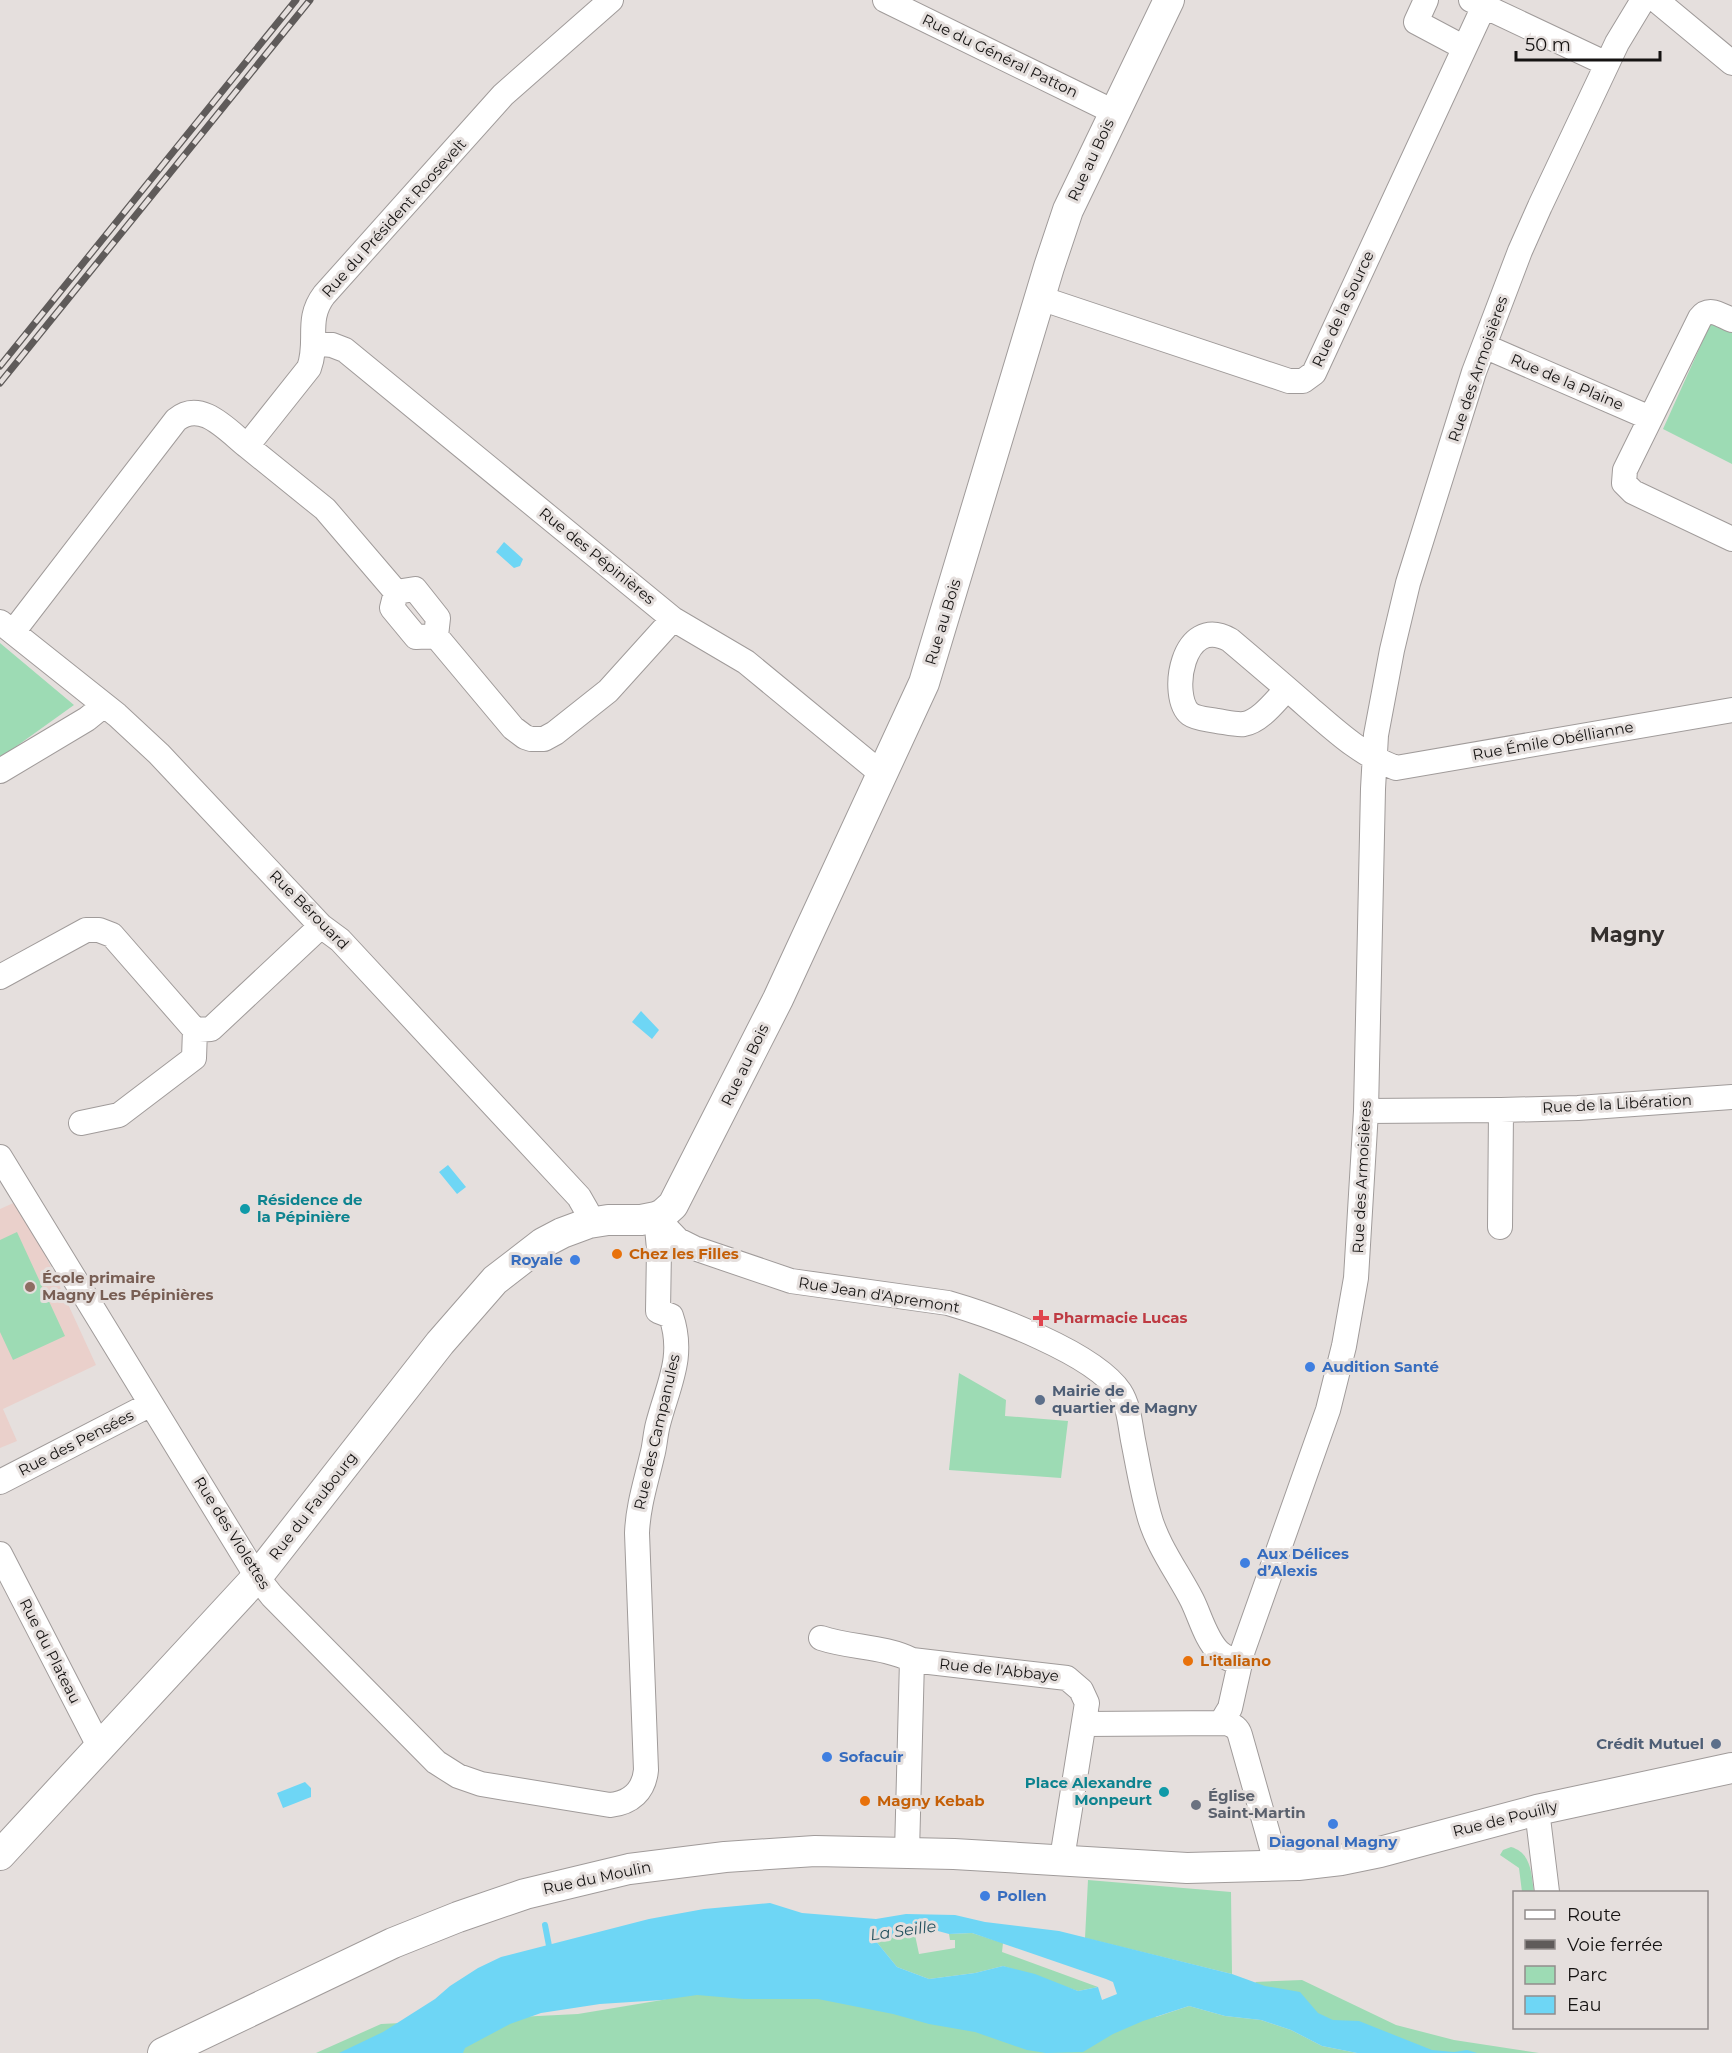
<svg xmlns="http://www.w3.org/2000/svg" width="1732" height="2053" viewBox="0 0 1732 2053" font-family="Montserrat,sans-serif">
	<rect width="100%" height="100%" fill="#e5dfdd"/>
	<path fill="#ead0cb" d="M20 1200 96 1365 3 1409 17 1441 0 1448V1209Z"/>
	<path fill="#9ddbb4" d="M1714 316 1732 326V464L1663 429Z
		M0 643 74 705 0 758Z
		M17 1232 65 1336 13 1360 0 1332V1240Z
		M959 1373 1006 1400 1005 1416 1068 1421 1061 1478 949 1470Z
		M1511 1847C1532 1853 1531 1874 1534 1892H1522L1519 1868 1500 1855 1503 1850Z
		M1088 1880 1231 1892 1232 1974 1085 1938Z
		M972 1933 1003 1943 1002 1952 1098 1987 1078 1991 1003 1966 975 1973 929 1979 897 1967 875 1940 915 1935 919 1954 955 1948V1940H950L949 1934Z
		M815 1964 1156 2017 1189 2006 1225 2016 1261 2020 1291 2030 1322 2046 1357 2053H316L381 2024 578 2014 662 2000Z
		M1302 1980 1396 2025 1454 2040 1539 2053H1403L1268 1994 1255 1982Z"/>
	<path fill="#6ed6f5" fill-rule="evenodd" d="M504 542 523 559 520 566 514 568 496 552Z
		M641 1011 659 1030 652 1039 632 1022Z
		M448 1165 466 1187 457 1194 439 1172Z
		M305 1782 311 1788V1797L283 1808 277 1793Z
		M770 1903 802 1913 876 1919 906 1914 955 1915 985 1922 1059 1931 1232 1974 1265 1986 1300 1992 1318 2013 1333 2020 1359 2021 1432 2050 1454 2052 1467 2050 1477 2053H1357L1322 2046 1291 2030 1261 2020 1225 2016 1189 2006 1143 2021 1113 2034 1083 2052 1046 2053 1027 2050 975 2032 929 2024 893 2014 818 1999H744L697 1995 662 2000 600 2004 541 2013 510 2024 465 2048 463 2053H339L383 2032 435 1999 450 1986 478 1968 501 1957 649 1919 704 1909ZM938 1931 949 1934 972 1933 1106 1979 1113 1982 1117 1994 1102 2000 1098 1987 1078 1991 1035 1974 1003 1966 975 1973 929 1979 897 1967 875 1940Z"/>
	<g fill="none" stroke-linecap="round" stroke-linejoin="round">
		<path stroke="#6ed6f5" stroke-width="6" d="M545 1925 550 1951"/>
		<g stroke="#a09b9a" stroke-width="26">
			<path id="minor" d="M885 0 1114 112
				M1426 0 1416 22 1463 47
				M1471 0 1607 64
				M1656 0 1732 63
				M1040 298 1289 381H1303L1314 373 1484 6
				M1732 320C1720 315 1709 306 1700 318L1625 470 1624 483 1633 492 1732 539
				M313 343 332 345 345 350 673 619 746 662 882 774
				M1484 346 1650 418
				M247 446 325 509 396 592
				M415 589 438 618 436 636 416 637 392 608 396 592Z
				M0 622 117 715 159 754 321 926 340 940 579 1197 587 1211 589 1223
				M13 632 176 420C201 399 227 430 247 446L309 368C319 341 305 320 324 295L503 95 611 0
				M436 636 513 728 525 737 531 739H544L555 733 608 691 673 619
				M1287 689C1276 700 1261 721 1244 724 1236 725 1225 722 1217 721 1208 719 1197 719 1190 714 1169 697 1182 613 1230 640 1256 662 1282 684 1308 707 1337 732 1360 754 1396 768L1732 710
				M0 771 87 719 103 706
				M0 977 86 930H99L112 935 195 1030
				M1366 1111 1501 1110 1578 1108 1732 1097
				M81 1123 119 1115 194 1058 195 1030 211 1029 321 926
				M0 1157 257 1577 272 1596 436 1762 458 1776 481 1784 610 1805C631 1803 644 1791 646 1770L637 1533C638 1506 646 1482 652 1456 655 1446 655 1435 658 1424 668 1385 685 1357 671 1316L658 1311 659 1249 656 1217
				M656 1217 678 1240 694 1248 791 1281 948 1303C993 1316 1094 1353 1120 1392 1129 1406 1130 1424 1133 1440 1138 1465 1142 1490 1149 1515 1157 1545 1178 1573 1192 1600 1200 1616 1206 1640 1219 1652 1225 1658 1232 1660 1239 1662
				M1500 1227 1501 1110
				M0 1482 151 1404
				M0 1554 100 1748
				M821 1638C851 1648 884 1646 912 1660
				M1221 1723 1230 1708 1243 1650 1328 1410 1344 1346 1356 1278 1366 1111 1373 789 1376 735 1392 650 1408 583 1474 372 1520 251 1540 206 1617 43 1643 0
				M1085 1724 1227 1723C1234 1726 1238 1728 1240 1735L1277 1866
				M1537 1810 1547 1892
				M907 1852 912 1660 1067 1678 1081 1690 1087 1703 1064 1846V1860"/>
		</g>
		<g stroke="#a09b9a" stroke-width="32">
			<path id="major" d="M0 1855 257 1577 440 1343 495 1280 543 1243 562 1233 589 1223 608 1220H641L656 1217 663 1214 673 1205 778 999 924 683 1049 267 1068 210 1169 0
				M163 2053 393 1943 458 1917 525 1894 629 1869 725 1857 815 1851 954 1854 1187 1868 1298 1865 1341 1860 1380 1852 1537 1810 1732 1768"/>
		</g>
		<use href="#minor" stroke="#fff" stroke-width="24"/>
		<use href="#major" stroke="#fff" stroke-width="30"/>
		<g stroke="#5f5b5a" stroke-width="7">
			<path id="rail" d="M0 366 296 0
				M0 383 310 0"/>
		</g>
		<use href="#rail" stroke="#e5dfdd" stroke-width="4.5" stroke-dasharray="14" stroke-linecap="butt"/>
	</g>
	<g fill="#0f9aa8" stroke="#e5dfdd" stroke-width="2">
		<circle cx="245" cy="1209" r="6"/>
		<circle cx="1164" cy="1792" r="6"/>
	</g>
	<g fill="#e8710a" stroke="#e5dfdd" stroke-width="2">
		<circle cx="617" cy="1254" r="6"/>
		<circle cx="1188" cy="1661" r="6"/>
		<circle cx="865" cy="1801" r="6"/>
	</g>
	<g fill="#3f7fe0" stroke="#e5dfdd" stroke-width="2">
		<circle cx="575" cy="1260" r="6"/>
		<circle cx="1310" cy="1367" r="6"/>
		<circle cx="1245" cy="1563" r="6"/>
		<circle cx="827" cy="1757" r="6"/>
		<circle cx="1333" cy="1824" r="6"/>
		<circle cx="985" cy="1896" r="6"/>
	</g>
	<circle fill="#8d6e63" stroke="#e5dfdd" stroke-width="2" cx="30" cy="1287" r="6"/>
	<path fill="#e0444e" stroke="#e5dfdd" stroke-width="2" d="M1038 1309h6v6h6v6h-6v6h-6v-6h-6v-6h6z"/>
	<g fill="#5c6f8a" stroke="#e5dfdd" stroke-width="2">
		<circle cx="1040" cy="1400" r="6"/>
		<circle cx="1716" cy="1744" r="6"/>
	</g>
	<circle fill="#6b7280" stroke="#e5dfdd" stroke-width="2" cx="1196" cy="1805" r="6"/>
	<g text-anchor="middle" stroke-width="6" stroke-linejoin="round" paint-order="stroke">
		<g font-size="15" fill="#151312" stroke="#e5dfdd">
			<text transform="translate(1000 56) rotate(26)" y="5">Rue du Général Patton</text>
			<text transform="translate(1091 160) rotate(-65)" y="5">Rue au Bois</text>
			<text transform="translate(394 218) rotate(-48)" y="5">Rue du Président Roosevelt</text>
			<text transform="translate(1343 309) rotate(-65)" y="5">Rue de la Source</text>
			<text transform="translate(1478 369) rotate(-71)" y="5">Rue des Armoisières</text>
			<text transform="translate(1567 382) rotate(23)" y="5">Rue de la Plaine</text>
			<text transform="translate(597 556) rotate(39)" y="5">Rue des Pépinières</text>
			<text transform="translate(943 622) rotate(-73)" y="5">Rue au Bois</text>
			<text transform="translate(1553 741) rotate(-10)" y="5">Rue Émile Obéllianne</text>
			<text transform="translate(309 910) rotate(45)" y="5">Rue Bérouard</text>
			<text transform="translate(745 1065) rotate(-64)" y="5">Rue au Bois</text>
			<text transform="translate(1617 1104) rotate(-3)" y="5">Rue de la Libération</text>
			<text transform="translate(1362 1177) rotate(-87)" y="5">Rue des Armoisières</text>
			<text transform="translate(879 1295) rotate(9)" y="5">Rue Jean d'Apremont</text>
			<text transform="translate(657 1432) rotate(-77)" y="5">Rue des Campanules</text>
			<text transform="translate(76 1443) rotate(-27)" y="5">Rue des Pensées</text>
			<text transform="translate(313 1506) rotate(-52)" y="5">Rue du Faubourg</text>
			<text transform="translate(232 1533) rotate(58)" y="5">Rue des Violettes</text>
			<text transform="translate(50 1651) rotate(63)" y="5">Rue du Plateau</text>
			<text transform="translate(999 1670) rotate(6)" y="5">Rue de l'Abbaye</text>
			<text transform="translate(1505 1819) rotate(-14)" y="5">Rue de Pouilly</text>
			<text transform="translate(597 1878) rotate(-12)" y="5">Rue du Moulin</text>
		</g>
		<g font-size="15" font-weight="bold" fill="#0d838f" stroke="#e5dfdd" text-anchor="start">
			<text x="257" y="1205">Résidence de<tspan x="257" dy="17">la Pépinière</tspan></text>
			<text x="1152" y="1788" text-anchor="end">Place Alexandre<tspan x="1152" dy="17">Monpeurt</tspan></text>
		</g>
		<g font-size="15" font-weight="bold" fill="#c56008" stroke="#e5dfdd" text-anchor="start">
			<text x="629" y="1259">Chez les Filles</text>
			<text x="1200" y="1666">L'italiano</text>
			<text x="877" y="1806">Magny Kebab</text>
		</g>
		<g font-size="15" font-weight="bold" fill="#366cbe" stroke="#e5dfdd" text-anchor="start">
			<text x="563" y="1265" text-anchor="end">Royale</text>
			<text x="1322" y="1372">Audition Santé</text>
			<text x="1257" y="1559">Aux Délices<tspan x="1257" dy="17">d’Alexis</tspan></text>
			<text x="839" y="1762">Sofacuir</text>
			<text x="1333" y="1847" text-anchor="middle">Diagonal Magny</text>
			<text x="997" y="1901">Pollen</text>
		</g>
		<g font-size="15" font-weight="bold" fill="#785e54" stroke="#e5dfdd" text-anchor="start">
			<text x="42" y="1283">École primaire<tspan x="42" dy="17">Magny Les Pépinières</tspan></text>
		</g>
		<g font-size="15" font-weight="bold" fill="#be3a42" stroke="#e5dfdd" text-anchor="start">
			<text x="1053" y="1323">Pharmacie Lucas</text>
		</g>
		<g font-size="15" font-weight="bold" fill="#4e5e75" stroke="#e5dfdd" text-anchor="start">
			<text x="1052" y="1396">Mairie de<tspan x="1052" dy="17">quartier de Magny</tspan></text>
			<text x="1704" y="1749" text-anchor="end">Crédit Mutuel</text>
		</g>
		<g font-size="15" font-weight="bold" fill="#5b616d" stroke="#e5dfdd" text-anchor="start">
			<text x="1208" y="1801">Église<tspan x="1208" dy="17">Saint-Martin</tspan></text>
		</g>
		<g font-size="16" font-style="italic" fill="#24515e" stroke="#e5dfdd">
			<text transform="translate(903 1930) rotate(-8)" y="6">La Seille</text>
		</g>
		<g font-size="21" font-weight="bold" fill="#332f2d" stroke="#e5dfdd">
			<text x="1627" y="942">Magny</text>
		</g>
	</g>
	<rect x="1513" y="1891" width="195" height="138" fill="#e5dfdd" stroke="#928d8c" stroke-width="1.5"/>
	<rect x="1525" y="1910" width="30" height="9" fill="#ffffff" stroke="#928d8c" stroke-width="1.5"/>
	<text x="1567" y="1921" font-size="18" fill="#151312">Route</text>
	<rect x="1525" y="1940" width="30" height="9" fill="#5f5b5a" stroke="#928d8c" stroke-width="1.5"/>
	<text x="1567" y="1951" font-size="18" fill="#151312">Voie ferrée</text>
	<rect x="1525" y="1966" width="30" height="18" fill="#9ddbb4" stroke="#928d8c" stroke-width="1.5"/>
	<text x="1567" y="1981" font-size="18" fill="#151312">Parc</text>
	<rect x="1525" y="1996" width="30" height="18" fill="#6ed6f5" stroke="#928d8c" stroke-width="1.5"/>
	<text x="1567" y="2011" font-size="18" fill="#151312">Eau</text>
	<path d="M1516 51v9h144v-9" fill="none" stroke="#151312" stroke-width="3"/>
	<text x="1525" y="51" font-size="18" fill="#151312" stroke="#e5dfdd" stroke-width="4.5" paint-order="stroke">50 m</text>
</svg>
